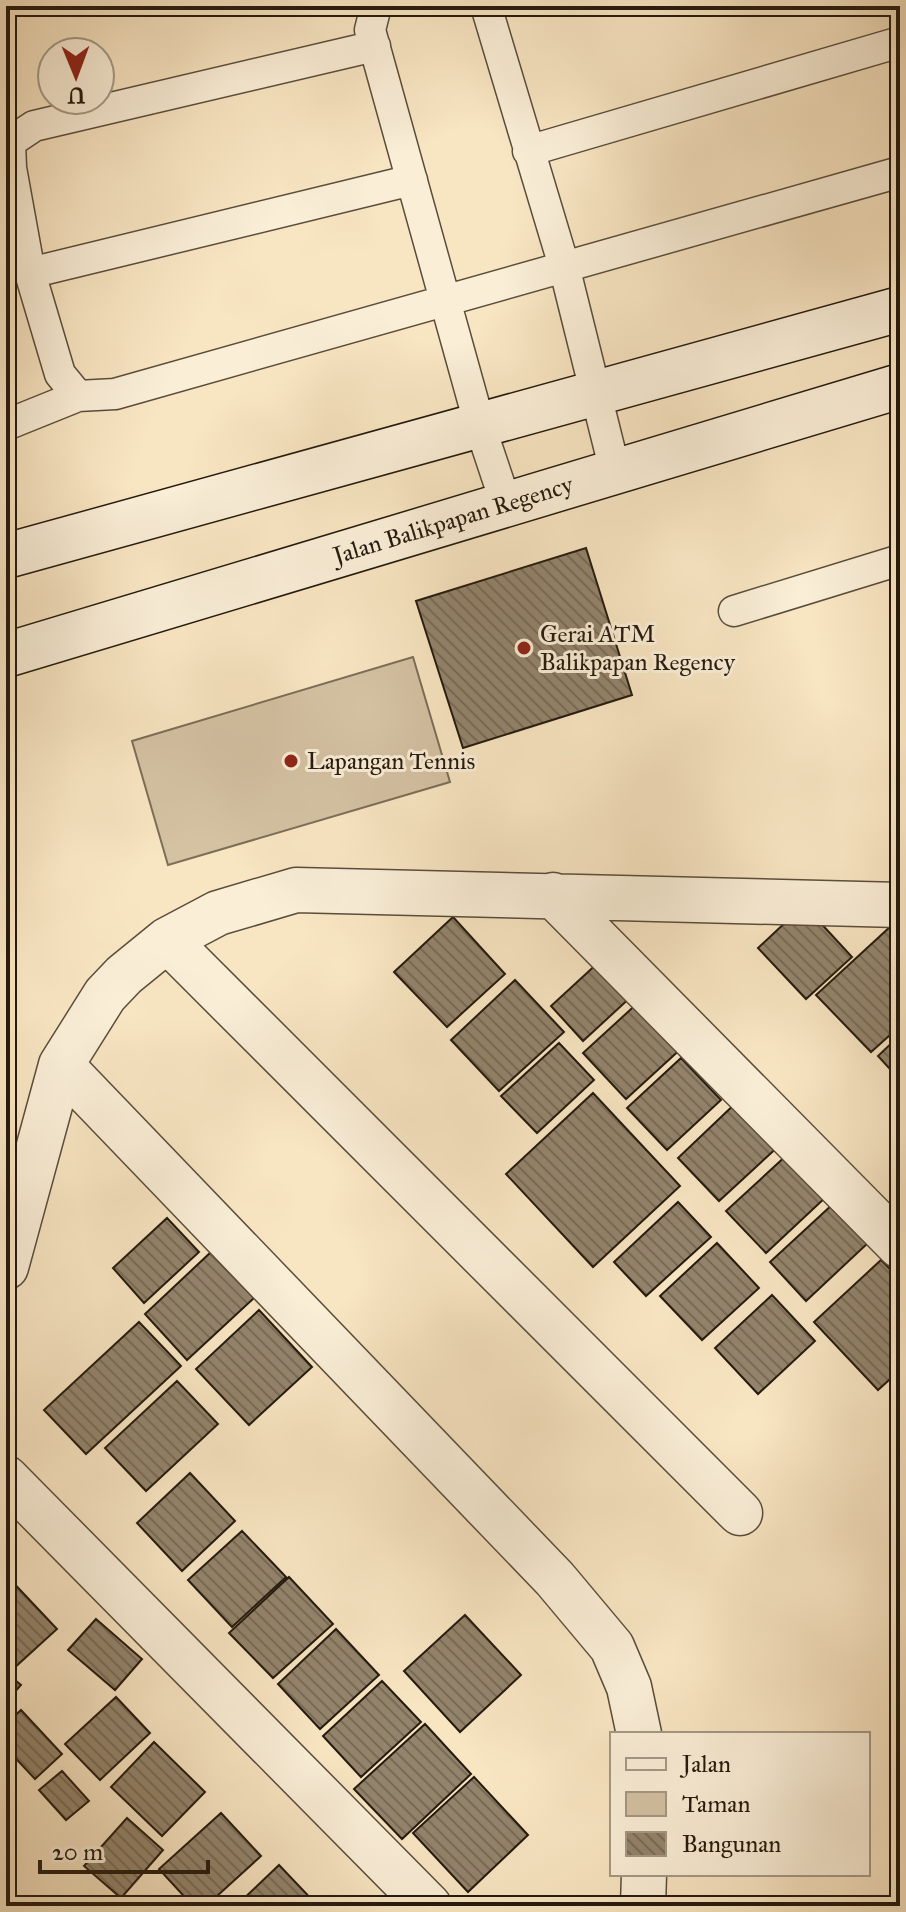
<svg xmlns="http://www.w3.org/2000/svg" width="906" height="1912" viewBox="0 0 906 1912" font-family="'IM FELL Great Primer',serif">
	<defs>
		<pattern id="building-back-hatch" width="6" height="6" patternUnits="userSpaceOnUse" patternTransform="scale(2)"><rect width="6" height="6" fill="#93846c"/><path d="M-1 5l2 2M0 0l6 6M5-1l2 2" fill="none" stroke="#786b57"/></pattern>
	</defs>
	<rect width="100%" height="100%" fill="#f8e5c2"/>
	<filter id="stains"><feTurbulence type="fractalNoise" baseFrequency=".0025" numOctaves="4"/><feColorMatrix values="0 0 0 0 .2 0 0 0 0 .09 0 0 0 0 .02 0 0 0 .5 -.17"/></filter>
	<radialGradient id="worn" r=".72"><stop offset=".6" stop-color="#630" stop-opacity="0"/><stop offset="1" stop-color="#630" stop-opacity=".3"/></radialGradient>
	<path fill="#d4c2a3" stroke="#7c6e58" stroke-width="2" d="M413 657 450 782 168 865 132 741Z"/>
	<path fill="url(#building-back-hatch)" stroke="#251a0e" stroke-width="2" d="M6 372 14 401 6 403Z
		M586 548 632 695 463 748 416 601Z
		M804 905 852 957 806 999 758 948Z
		M453 917 505 974 447 1027 394 972Z
		M891 926 900 936V1026L871 1052 816 995Z
		M600 961 633 995 583 1041 551 1006Z
		M515 980 564 1032 499 1091 451 1040Z
		M641 1000 684 1046 626 1099 583 1053Z
		M900 1035V1080L878 1056Z
		M559 1043 594 1080 537 1133 501 1096Z
		M681 1058 721 1100 667 1150 627 1108Z
		M593 1093 680 1186 593 1267 506 1174Z
		M739 1100 781 1144 719 1201 678 1158Z
		M788 1154 827 1196 766 1253 726 1211Z
		M678 1202 711 1237 646 1296 614 1262Z
		M833 1204 869 1242 806 1301 770 1262Z
		M167 1218 199 1252 144 1303 113 1268Z
		M717 1243 759 1288 702 1340 660 1296Z
		M211 1252 254 1298 187 1360 145 1314Z
		M881 1260 900 1279V1370L878 1390 814 1322Z
		M772 1295 815 1341 758 1394 715 1348Z
		M259 1310 312 1367 249 1425 196 1369Z
		M139 1322 181 1366 86 1454 44 1410Z
		M177 1381 218 1424 146 1491 105 1448Z
		M190 1473 235 1521 182 1571 137 1523Z
		M242 1531 286 1577 232 1627 188 1580Z
		M6 1575 57 1629 13 1669 6 1662Z
		M289 1577 333 1624 273 1678 229 1633Z
		M465 1615 521 1675 460 1732 404 1671Z
		M96 1619 142 1659 115 1690 68 1650Z
		M336 1629 379 1675 320 1729 278 1684Z
		M6 1673 21 1685 6 1702Z
		M382 1681 421 1722 361 1777 323 1736Z
		M116 1697 150 1733 100 1780 65 1744Z
		M21 1710 62 1754 35 1779 6 1748V1724Z
		M425 1724 471 1774 402 1839 354 1789Z
		M154 1742 205 1792 162 1836 111 1787Z
		M62 1771 89 1801 66 1820 39 1790Z
		M474 1777 528 1835 468 1892 413 1833Z
		M221 1813 261 1856 206 1906H193L159 1869Z
		M127 1818 163 1850 121 1898 84 1866Z
		M279 1865 318 1906H236Z"/>
	<g fill="none" stroke-linecap="round" stroke-linejoin="round">
		<g stroke="#5a4d3b" stroke-width="33">
			<path id="lane" d="M376 6 370 30 480 426 506 504
				M486 6 564 266 615 471
				M375 46 34 126 10 142 11 168 30 273 60 374 78 396 115 394 900 172
				M528 151 900 42
				M30 273 412 180
				M6 425 78 396
				M734 611 900 560"/>
		</g>
		<g stroke="#5a4d3b" stroke-width="47">
			<path id="street" d="M553 895 900 1246
				M167 940 740 1513
				M61 1065 555 1579 612 1647 629 1687 639 1734
				M6 1267 61 1065 105 995 124 975 167 940 218 913 296 890 900 905
				M6 1478 429 1906
				M643 1906 644 1874"/>
		</g>
		<g stroke="#251a0e" stroke-width="47">
			<path id="secondary" d="M6 556 900 309
				M6 655 900 386"/>
		</g>
		<use href="#lane" stroke="#faeed7" stroke-width="30"/>
		<use href="#street" stroke="#faeed7" stroke-width="44"/>
		<use href="#secondary" stroke="#faeed7" stroke-width="44"/>
	</g>
	<g fill="#8f2418" stroke="#faeed7" stroke-width="3">
		<circle cx="524" cy="648" r="8"/>
		<circle cx="291" cy="761" r="8"/>
	</g>
	<g text-anchor="middle" stroke-width="6" stroke-linejoin="round" paint-order="stroke">
		<g font-size="24" fill="#251a0e" stroke="#faeed7">
			<text transform="translate(453 520) rotate(-17)" y="8">Jalan Balikpapan Regency</text>
		</g>
		<g font-size="24" fill="#251a0e" stroke="#faeed7" text-anchor="start">
			<text x="540" y="642">Gerai ATM<tspan x="540" dy="28">Balikpapan Regency</tspan></text>
			<text x="307" y="769">Lapangan Tennis</text>
		</g>
	</g>
	<rect width="906" height="1912" fill="none" stroke="#f8e5c2" stroke-width="32"/>
	<rect x="8" y="8" width="890" height="1896" fill="none" stroke="#251a0e" stroke-width="4"/>
	<rect x="16" y="16" width="874" height="1880" fill="none" stroke="#251a0e" stroke-width="2"/>
	<rect x="610" y="1732" width="260" height="144" fill="#faeed7" stroke="#a59987" stroke-width="2"/>
	<rect x="626" y="1758" width="40" height="12" fill="#faeed7" stroke="#a59987" stroke-width="2"/>
	<text x="682" y="1772" font-size="24" fill="#251a0e">Jalan</text>
	<rect x="626" y="1792" width="40" height="24" fill="#d4c2a3" stroke="#a59987" stroke-width="2"/>
	<text x="682" y="1812" font-size="24" fill="#251a0e">Taman</text>
	<rect x="626" y="1832" width="40" height="24" fill="url(#building-back-hatch)" stroke="#a59987" stroke-width="2"/>
	<text x="682" y="1852" font-size="24" fill="#251a0e">Bangunan</text>
	<g transform="translate(76 76) rotate(179)"><circle r="38" fill="#faeed7" stroke="#a59987" stroke-width="2"/>
	<path d="M0-6L14 30L0 20L-14 30Z" fill="#8f2418"/>
	<text y="-12" font-size="22" font-weight="bold" text-anchor="middle" fill="#251a0e">U</text>
	</g>
	<path d="M40 1860v12h168v-12" fill="none" stroke="#251a0e" stroke-width="4"/>
	<text x="52" y="1860" font-size="24" fill="#251a0e" stroke="#faeed7" stroke-width="6" paint-order="stroke">20 m</text>
	<rect width="100%" height="100%" filter="url(#stains)"/>
	<rect width="100%" height="100%" fill="url(#worn)"/>
</svg>
